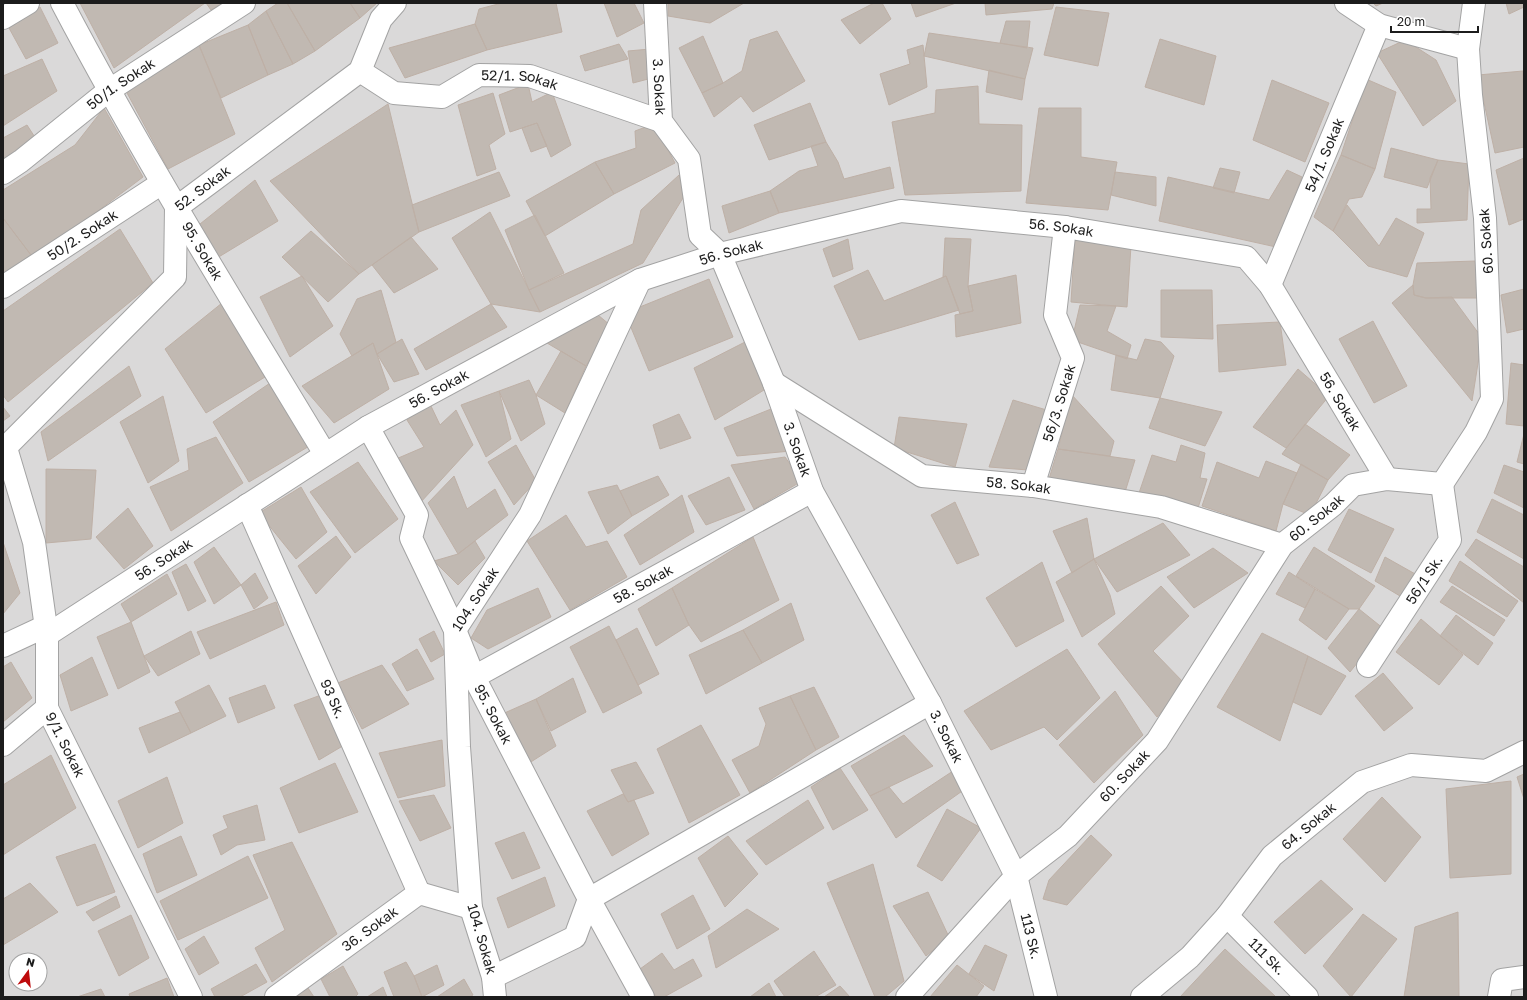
<svg xmlns="http://www.w3.org/2000/svg" width="1527" height="1000" viewBox="0 0 1527 1000" font-family="'Golos Text',sans-serif">
	<rect width="100%" height="100%" fill="#ede9e2"/>
	<path fill="#dad9d9" fill-rule="evenodd" d="M3 3H1524V997H3ZM16 960H40V984H16Z"/>
	<path fill="#c1b9b2" stroke="#beb0a6" d="M80 3H205L114 68Z
		M206 3H223L211 10Z
		M278 3H287L315 51 293 64 266 11Z
		M287 3H350L360 18 315 51Z
		M350 3H377L360 18Z
		M502 3H556L562 32 487 50 475 24 479 9Z
		M604 3H634L644 23 617 37Z
		M668 3H744L710 23 668 16Z
		M874 3H882L891 19 860 44 841 20Z
		M911 3H956L916 17Z
		M985 3H1054L1052 9 986 15Z
		M1373 3H1383L1376 6Z
		M1506 3H1524V7L1509 14Z
		M40 7 58 43 26 59 9 28Z
		M1056 7 1109 13 1098 66 1044 55Z
		M266 11 293 64 268 75 248 25Z
		M1006 21H1030L1027 48 1000 43Z
		M475 24 487 50 405 78 389 48Z
		M248 25 268 75 221 98 199 45Z
		M777 31 805 81 753 112 741 96 714 117 702 93 723 83 742 71 750 40Z
		M929 33 1033 48 1025 79 924 56Z
		M703 36 723 83 702 93 679 48Z
		M1160 39 1216 56 1204 105 1145 87Z
		M1405 40 1436 60 1456 101 1423 126 1377 53Z
		M619 44 628 59 585 71 580 56Z
		M199 45 235 134 168 169 126 91Z
		M923 45 927 87 889 105 880 74 910 64 907 50Z
		M650 49 652 78 633 83 628 51Z
		M42 59 57 91 3 126V76Z
		M989 70 1025 79 1022 100 986 92Z
		M1523 71 1524 147 1495 153 1478 75Z
		M1366 79 1396 92 1375 169 1341 155Z
		M1272 80 1329 103 1305 162 1253 140Z
		M528 84 532 102 552 92 571 145 551 157 537 123 510 132 499 95Z
		M978 86 979 124 1022 125 1021 191 905 195 892 122 935 113 936 90Z
		M493 93 505 134 489 145 496 169 477 176 458 105Z
		M810 103 826 142 769 160 754 125Z
		M388 104 419 232 359 274 270 181Z
		M104 108 143 177 34 259 3 218V190L75 145Z
		M1039 108H1081V157L1117 162 1108 210 1026 203Z
		M537 123 547 146 531 152 522 128Z
		M654 124 675 163 614 194 595 162 636 148 635 131Z
		M27 125 38 142 3 165V138Z
		M826 142 838 162 844 179 890 167 894 188 779 213 770 191 799 171 818 166 811 146Z
		M1391 148 1438 160 1427 188 1384 177Z
		M1341 155 1375 169 1362 197 1349 199 1333 231 1314 217Z
		M1524 158V219L1509 225 1496 170Z
		M1438 160 1469 164 1467 220 1417 223V209H1431L1430 178Z
		M595 162 614 194 545 236 526 201Z
		M1220 168 1240 172 1234 193 1213 188Z
		M1287 170 1302 177 1276 247 1159 221 1168 177 1269 200Z
		M499 172 510 196 419 232 412 205Z
		M1115 172 1156 177V206L1111 195Z
		M679 175 686 193 643 263 540 312 529 290 633 244 641 210Z
		M255 180 278 221 217 258 195 228Z
		M770 191 779 213 729 233 722 206Z
		M1347 205 1379 246 1396 218 1424 233 1407 277 1368 266 1333 231Z
		M490 212 540 312 491 304 452 238Z
		M535 215 564 273 529 290 505 230Z
		M3 218 34 259 3 277Z
		M120 229 153 283 8 402 3 395V311Z
		M311 231 359 274 328 302 282 257Z
		M411 237 438 269 394 293 372 265Z
		M1075 237 1131 246 1127 307 1071 302Z
		M945 238 971 239 968 286 973 311 960 314 946 276 943 277Z
		M848 239 853 269 833 277 823 249Z
		M1475 261 1479 298H1426L1414 295 1413 285 1417 263Z
		M868 270 884 301 946 276 959 310 859 340 834 286Z
		M1016 275 1021 323 956 337 955 315 973 311 968 286Z
		M302 276 333 326 290 357 260 297Z
		M709 279 733 337 649 371 625 313Z
		M1413 285 1414 295 1426 298 1452 297 1482 338 1472 401 1392 303Z
		M1524 289V329L1507 333 1501 295Z
		M381 290 396 342 377 354 373 343 352 356 340 334 357 299Z
		M1161 290H1212L1213 339 1161 337Z
		M222 303 265 377 206 413 165 349Z
		M491 304 507 327 426 370 414 349Z
		M1080 305 1116 306 1107 331 1131 345 1127 359 1072 340Z
		M598 315 610 325 586 366 547 343Z
		M1373 321 1407 386 1374 403 1339 339Z
		M1280 322 1286 365 1219 372 1217 325Z
		M402 339 419 374 394 382 377 354Z
		M1145 339 1161 342 1174 356 1160 398 1111 390 1116 355 1137 360Z
		M747 341 764 390 715 420 694 368Z
		M373 343 389 389 334 423 302 386Z
		M561 351 586 366 565 413 536 395Z
		M1511 363 1524 365V426L1506 424Z
		M129 366 141 396 48 461 41 432Z
		M1298 369 1329 396 1286 448 1253 427Z
		M529 380 536 395 545 424 521 441 499 391Z
		M273 381 311 445 249 482 213 422Z
		M499 391 511 439 486 457 461 405Z
		M1071 394 1114 441 1110 456 1058 449Z
		M163 396 179 461 148 483 120 422Z
		M1160 398 1222 412 1205 446 1149 428Z
		M1013 400 1050 411 1028 470 989 467Z
		M430 404 440 425 456 410 473 445 420 503 396 459 424 447 407 420Z
		M3 407 10 416 3 421Z
		M771 409 791 451 737 456 724 428Z
		M679 414 691 438 660 449 653 425Z
		M899 417 967 424 955 467 894 448Z
		M1305 424 1350 455 1328 480 1282 454Z
		M1524 434V464L1517 462Z
		M216 437 243 483 171 531 150 487 189 470 187 449Z
		M516 445 536 481 514 505 488 462Z
		M1181 445 1205 453 1200 478 1207 479 1198 508 1139 493 1152 455 1176 462Z
		M1058 449 1135 460 1125 492 1049 479Z
		M785 457 802 481 754 509 731 465Z
		M1266 461 1297 473 1283 504 1276 531 1202 506 1217 462 1259 478Z
		M358 462 398 519 355 553 310 492Z
		M1301 464 1328 480 1310 515 1283 504Z
		M1504 465 1524 472V508L1494 493Z
		M46 469 96 470 91 539 46 543Z
		M454 476 467 509 495 489 508 515 458 554 428 503Z
		M658 476 669 495 632 516 620 491Z
		M729 477 745 510 706 525 688 496Z
		M617 485 632 516 608 534 588 492Z
		M301 487 327 532 296 559 259 513Z
		M682 495 694 532 640 565 624 535Z
		M1492 499 1524 515V559L1477 532Z
		M955 502 979 555 957 564 931 515Z
		M128 508 153 546 124 569 96 537Z
		M1349 509 1394 529 1371 573 1328 550Z
		M566 515 586 547 607 541 627 577 570 610 527 541Z
		M1087 518 1094 559 1072 573 1053 531Z
		M1163 523 1190 555 1117 592 1094 559Z
		M336 536 351 557 316 594 298 566Z
		M753 537 779 600 701 642 689 625 672 588Z
		M1476 539 1524 567V603L1465 555Z
		M475 541 485 558 458 585 434 561 458 554Z
		M3 542 20 593 3 614Z
		M214 547 241 585 214 604 194 562Z
		M1314 547 1375 586 1359 609H1349L1296 576Z
		M1213 548 1248 573 1194 608 1167 577Z
		M1385 557 1417 575 1405 599 1375 581Z
		M1094 559 1110 595 1115 614 1082 637 1056 582Z
		M1460 561 1518 601 1507 617 1449 581Z
		M1042 562 1064 621 1016 647 986 598Z
		M186 564 206 601 188 611 172 572Z
		M1289 572 1315 589 1305 608 1276 594Z
		M255 573 268 598 254 609 241 585Z
		M167 574 177 594 131 622 121 604Z
		M1161 586 1189 616 1153 651 1185 684 1157 717 1098 644Z
		M1452 586 1505 620 1494 636 1440 602Z
		M538 588 551 617 488 649 471 638 487 610Z
		M672 588 689 625 656 646 638 609Z
		M1315 589 1349 609 1326 640 1299 620Z
		M276 602 284 625 210 659 197 632Z
		M791 603 804 640 762 663 743 630Z
		M1359 609 1384 629 1350 672 1328 648Z
		M1456 615 1493 643 1478 665 1440 636Z
		M1421 619 1463 655 1439 685 1396 652Z
		M131 622 150 672 118 689 97 637Z
		M609 626 642 693 603 713 570 647Z
		M637 628 659 674 638 685 616 640Z
		M743 630 762 663 706 694 689 655Z
		M191 631 200 654 158 676 144 656Z
		M434 631 445 654 431 662 419 639Z
		M1262 633 1308 656 1280 741 1217 707Z
		M417 649 434 679 407 691 392 664Z
		M1067 649 1100 698 1057 740 1044 727 991 750 964 711Z
		M1308 656 1346 676 1321 715 1293 702Z
		M92 657 108 695 71 711 60 675Z
		M11 662 32 698 3 722V667Z
		M382 665 409 704 362 729 338 683Z
		M1383 673 1413 708 1384 731 1355 696Z
		M573 678 586 712 551 731 536 699Z
		M209 685 226 716 191 733 175 702Z
		M265 685 275 708 238 723 229 698Z
		M814 687 839 737 816 750 790 696Z
		M1115 691 1143 735 1094 783 1059 745Z
		M321 695 346 744 319 760 294 705Z
		M790 696 816 750 750 793 732 760 759 746 766 724 759 708Z
		M536 699 556 746 526 765 500 715Z
		M180 712 191 733 149 753 139 728Z
		M701 725 740 795 689 823 657 749Z
		M904 735 933 766 870 796 851 766Z
		M442 740 445 786 398 798 379 753Z
		M51 755 76 808 3 855V785Z
		M636 762 654 793 628 802 611 770Z
		M335 763 358 812 299 833 280 788Z
		M840 768 868 810 833 830 811 787Z
		M953 771 965 789 896 838 870 796 889 787 903 804Z
		M1524 774V799L1517 777Z
		M167 777 183 823 138 848 118 801Z
		M1511 781V874L1450 878 1446 789Z
		M623 794 628 802 634 800 649 834 612 856 587 811Z
		M434 795 451 828 420 841 399 801Z
		M1382 797 1421 837 1385 882 1343 839Z
		M808 800 824 828 766 865 746 841Z
		M257 805 265 840 237 845 221 855 213 835 228 828 223 816Z
		M947 809 981 828 942 881 917 866Z
		M524 832 540 868 512 879 495 843Z
		M1091 835 1112 855 1067 905 1043 899 1049 880Z
		M181 836 197 875 157 893 143 854Z
		M728 836 758 874 725 907 698 858Z
		M292 842 337 934 272 982 255 948 285 930 253 855Z
		M95 844 115 892 77 906 56 857Z
		M248 856 268 898 178 940 160 901Z
		M873 864 904 981 885 997H875L827 883Z
		M545 877 555 906 508 928 497 898Z
		M1321 880 1353 909 1305 954 1274 922Z
		M30 883 58 912 3 945V899Z
		M928 892 949 937 926 956 893 906Z
		M693 895 710 929 677 949 661 914Z
		M116 896 120 907 93 921 86 912Z
		M747 909 779 929 716 968 708 936Z
		M1458 912 1459 997H1404L1415 927Z
		M1363 914 1397 939 1351 997 1323 966Z
		M131 915 149 958 119 976 98 931Z
		M204 936 219 963 199 975 185 949Z
		M985 945 1007 955 994 991 969 974Z
		M1225 949 1276 997H1180Z
		M814 951 836 985 815 997H785L774 981Z
		M662 953 674 970 693 959 702 976 664 997H656L640 969Z
		M406 962 414 976 422 997H394L384 972Z
		M256 964 267 982 240 997H215L211 989Z
		M437 965 444 985 422 997 414 976Z
		M957 965 984 986 976 997H930Z
		M343 966 358 994 355 997H330L321 979Z
		M167 978 174 997H130L129 994Z
		M464 979 473 995 469 997H437Z
		M769 983 776 997H750Z
		M840 986 850 997H824Z
		M383 987 387 997H367Z
		M308 988 314 997H292Z
		M101 989 105 997H77Z"/>
	<g fill="none" stroke-linecap="round" stroke-linejoin="round">
		<g stroke="#a3a3a3" stroke-width="24">
			<g id="street">
				<path id="s1" d="M62 3C143 157 235 305 325 454"/>
				<path id="s2" d="M655 3 661 121 689 159 700 235 720 254 774 383 812 491 930 703 1016 876 1046 997"/>
				<path d="M1346 3 1379 25 1468 49"/>
				<path d="M3 18 28 3"/>
				<path id="s3" d="M360 71 394 93 442 97 479 75 530 76 661 121"/>
				<path id="s4" d="M3 173 21 161 108 91 244 3"/>
				<path id="s5" d="M1270 285 1379 25"/>
				<path id="s6" d="M3 287 162 183"/>
				<path id="s7" d="M774 383 922 476 1033 486 1161 507 1282 545"/>
				<path id="s8" d="M368 427 417 515 411 538 455 630 474 677 589 899 643 997"/>
				<path id="s9" d="M6 448 34 542 47 635V708L191 997"/>
				<path id="s10" d="M3 450 175 277 176 208 360 71 381 19 395 3"/>
				<path id="s11" d="M1033 486 1073 358 1055 315 1065 227"/>
				<path id="s12" d="M247 505 419 893"/>
				<path id="s13" d="M47 635 368 427 640 280 720 254 901 211 1065 227 1246 257 1270 285 1387 479"/>
				<path d="M3 646 46 626"/>
				<path id="s14" d="M1368 666 1450 540 1442 484"/>
				<path id="s15" d="M474 677 812 491"/>
				<path d="M3 745 47 708"/>
				<path id="s16" d="M1227 916 1307 997"/>
				<path d="M493 977 575 937 589 899 930 703"/>
				<path id="s17" d="M276 997 419 893 471 908"/>
				<path id="s18" d="M495 997 493 977 471 908 459 747 455 630 530 515 640 280"/>
				<path id="s19" d="M907 997 1016 876 1068 836 1157 741 1282 545 1333 505 1353 485 1387 479 1442 484 1476 432 1492 399 1485 218 1471 95 1468 49 1474 3"/>
				<path id="s20" d="M1142 997 1190 957 1227 916 1272 856 1362 782 1411 765 1486 771 1524 752"/>
				<path d="M1499 997 1502 980 1524 977"/>
			</g>
		</g>
		<use href="#street" stroke="#fff" stroke-width="22"/>
	</g>
	<g text-anchor="middle" stroke-width="3" stroke-linejoin="round" paint-order="stroke">
		<g font-size="14" fill="#1c1c1c" stroke="#fff">
			<text dy="5" stroke="none"><textPath href="#s3" startOffset="173">52/1. Sokak</textPath></text>
			<text dy="5" stroke="none"><textPath href="#s4" startOffset="148">50/1. Sokak</textPath></text>
			<text dy="5" stroke="none"><textPath href="#s2" startOffset="84">3. Sokak</textPath></text>
			<text dy="5" stroke="none"><textPath href="#s5" startOffset="141">54/1. Sokak</textPath></text>
			<text dy="5" stroke="none"><textPath href="#s10" startOffset="346">52. Sokak</textPath></text>
			<text dy="5" stroke="none"><textPath href="#s13" startOffset="1123">56. Sokak</textPath></text>
			<text dy="5" stroke="none"><textPath href="#s6" startOffset="95">50/2. Sokak</textPath></text>
			<text transform="translate(1486 241) rotate(-94)" y="5">60. Sokak</text>
			<text dy="5" stroke="none"><textPath href="#s1" startOffset="285">95. Sokak</textPath></text>
			<text dy="5" stroke="none"><textPath href="#s13" startOffset="787">56. Sokak</textPath></text>
			<text dy="5" stroke="none"><textPath href="#s13" startOffset="463">56. Sokak</textPath></text>
			<text dy="5" stroke="none"><textPath href="#s13" startOffset="1483">56. Sokak</textPath></text>
			<text dy="5" stroke="none"><textPath href="#s11" startOffset="87">56/3. Sokak</textPath></text>
			<text dy="5" stroke="none"><textPath href="#s2" startOffset="480">3. Sokak</textPath></text>
			<text dy="5" stroke="none"><textPath href="#s7" startOffset="272">58. Sokak</textPath></text>
			<text dy="5" stroke="none"><textPath href="#s19" startOffset="635">60. Sokak</textPath></text>
			<text dy="5" stroke="none"><textPath href="#s13" startOffset="139">56. Sokak</textPath></text>
			<text dy="5" stroke="none"><textPath href="#s14" startOffset="103">56/1 Sk.</textPath></text>
			<text dy="5" stroke="none"><textPath href="#s15" startOffset="193">58. Sokak</textPath></text>
			<text dy="5" stroke="none"><textPath href="#s18" startOffset="408">104. Sokak</textPath></text>
			<text dy="5" stroke="none"><textPath href="#s12" startOffset="212">93 Sk.</textPath></text>
			<text dy="5" stroke="none"><textPath href="#s8" startOffset="319">95. Sokak</textPath></text>
			<text dy="5" stroke="none"><textPath href="#s2" startOffset="804">3. Sokak</textPath></text>
			<text dy="5" stroke="none"><textPath href="#s9" startOffset="306">9/1. Sokak</textPath></text>
			<text dy="5" stroke="none"><textPath href="#s19" startOffset="311">60. Sokak</textPath></text>
			<text dy="5" stroke="none"><textPath href="#s20" startOffset="240">64. Sokak</textPath></text>
			<text dy="5" stroke="none"><textPath href="#s17" startOffset="116">36. Sokak</textPath></text>
			<text dy="5" stroke="none"><textPath href="#s2" startOffset="1022">113 Sk.</textPath></text>
			<text transform="translate(482 939) rotate(74)" y="5">104. Sokak</text>
			<text dy="5" stroke="none"><textPath href="#s16" startOffset="57">111 Sk.</textPath></text>
		</g>
	</g>
	<rect width="1527" height="1000" fill="none" stroke="#1c1c1c" stroke-width="8"/>
	<g transform="translate(28 972) rotate(15)"><circle r="19" fill="#ffffff" stroke="#a4a4a4"/>
	<path d="M0-3L7 15L0 10L-7 15Z" fill="#be0b0c"/>
	<text y="-6" font-size="11" font-weight="bold" text-anchor="middle" fill="#1c1c1c">N</text>
	</g>
	<path d="M1391 26v6h87v-6" fill="none" stroke="#1c1c1c" stroke-width="2"/>
	<text x="1397" y="26" font-size="12" fill="#1c1c1c" stroke="#ffffff" stroke-width="3" paint-order="stroke">20 m</text>
</svg>
